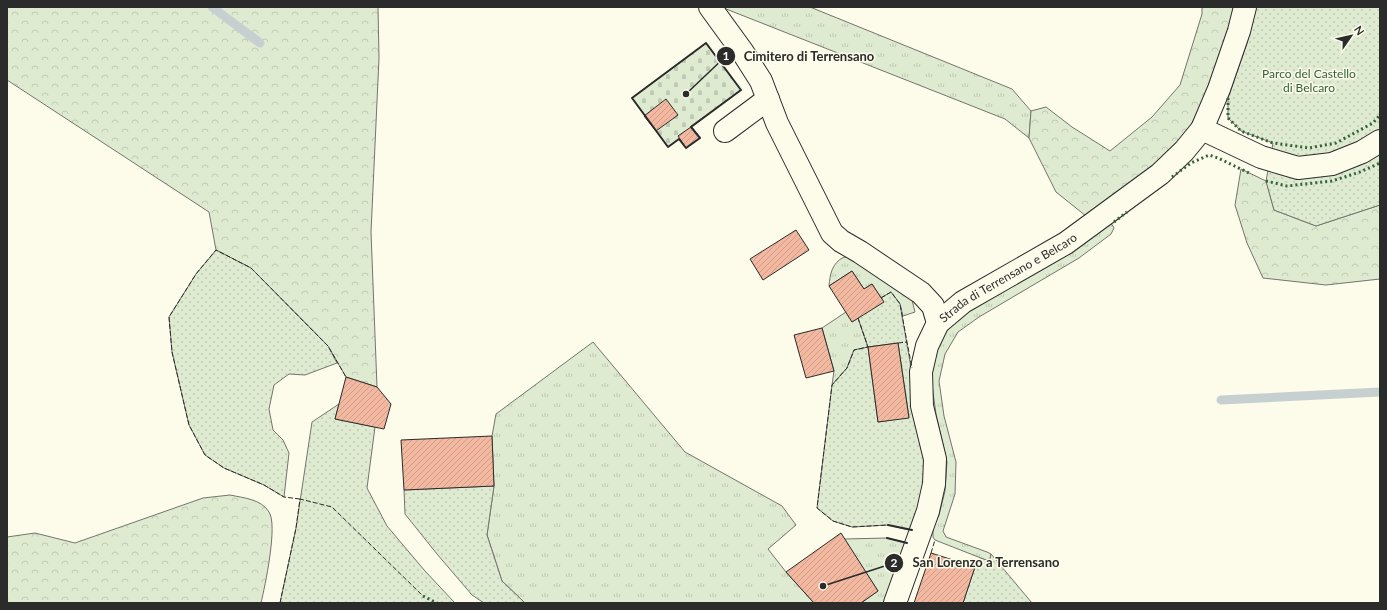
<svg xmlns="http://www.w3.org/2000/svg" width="1387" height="610" viewBox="0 0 1387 610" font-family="Lato,sans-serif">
	<defs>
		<pattern id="grass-tufts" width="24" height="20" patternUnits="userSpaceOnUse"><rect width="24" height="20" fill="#deebd1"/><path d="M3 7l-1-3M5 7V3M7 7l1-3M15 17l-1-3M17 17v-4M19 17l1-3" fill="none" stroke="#bfcab4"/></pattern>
		<pattern id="forest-crowns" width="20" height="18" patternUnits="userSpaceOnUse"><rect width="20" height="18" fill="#deebd1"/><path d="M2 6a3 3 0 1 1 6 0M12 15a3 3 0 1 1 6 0" fill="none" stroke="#bfcab4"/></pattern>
		<pattern id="cemetery-stones" width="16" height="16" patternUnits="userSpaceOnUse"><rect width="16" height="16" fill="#deebd1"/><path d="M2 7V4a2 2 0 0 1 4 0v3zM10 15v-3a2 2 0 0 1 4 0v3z" fill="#bfcab4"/></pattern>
		<pattern id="park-dots" width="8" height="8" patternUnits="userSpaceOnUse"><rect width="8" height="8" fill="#deebd1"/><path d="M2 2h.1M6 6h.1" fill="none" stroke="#bfcab4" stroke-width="1.8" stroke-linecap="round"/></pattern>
		<pattern id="building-hatch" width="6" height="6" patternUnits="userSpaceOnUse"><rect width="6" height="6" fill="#f2b8a0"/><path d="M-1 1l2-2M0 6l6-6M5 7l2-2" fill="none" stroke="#d09e8a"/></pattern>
	</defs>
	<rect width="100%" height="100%" fill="#fdfbea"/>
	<path fill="url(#grass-tufts)" stroke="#74746e" d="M721 7H810L1012 89 1031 111 1029 138 1005 119Z
		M1111 223 1114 228 1111 234 1079 258 979 317 958 332 945 354 939 381 944 416 956 462 955 494 943 531 946 537 987 552 991 554 990 559 986 560 935 540 933 537V527L939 515 945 491 947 462 936 414 931 378 934 354 943 332 970 310Z
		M844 257 851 258 912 300 915 312 903 316 900 304 891 292 881 298 872 284 864 289 852 271 829 286C830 274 832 263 844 257Z
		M846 312 852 322 858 318 868 347 854 350 847 368 832 385 834 371 822 328Z
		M593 342 685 452 782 506 796 525 768 549 786 572 814 603H525L502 581 487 535 494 486 492 436 496 414Z
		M887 538 908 543 887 603H861L878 591 844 539Z"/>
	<path fill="url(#forest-crowns)" stroke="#74746e" d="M7 7H378L379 58 371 232 377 387 346 377 328 346 251 268 216 250 209 212 7 80Z
		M1202 7H1235L1232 22 1197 118 1178 143 1148 171 1086 216 1056 192 1029 138 1031 111 1046 107 1072 127 1110 151 1152 117 1180 85 1202 14Z
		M1241 169 1266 181 1274 210 1316 226 1380 205V279L1326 285 1263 278 1247 243 1235 205Z
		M230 495C244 498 261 499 269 512 278 525 265 586 261 603H7V537L35 533 75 543 203 498Z"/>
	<path fill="url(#cemetery-stones)" stroke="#74746e" d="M706 43 741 90 691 126 700 138 686 148 679 139 668 147 632 98Z"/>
	<path fill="url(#park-dots)" stroke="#74746e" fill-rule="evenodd" d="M1255 7H1380V205L1316 226 1274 210 1266 181 1273 143 1241 131 1228 118V98L1247 43Z
		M216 250 251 268 328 346 337 363 305 375 289 374 274 385 269 409 273 430 283 440 289 453 284 497 264 485 224 468 205 455 189 425 172 352 169 317 196 274Z
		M891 292 900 304 927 460V484L913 531 888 525 852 527 833 521 817 508 832 385 847 368 854 350 868 347 858 318 881 298ZM898 343 909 417 878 422 868 347Z
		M339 404 335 419 375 427 367 488 387 526 425 571 455 603H280L296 528 312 422Z
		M494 486 487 535 502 581 525 603H484L472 595 437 554 405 514 404 490Z
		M991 554 1032 603H963L975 567 981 558 986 560 990 559Z"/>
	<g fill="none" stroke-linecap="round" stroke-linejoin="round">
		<path stroke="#c7d0d0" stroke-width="9" d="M212 7 260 43
			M1221 400 1380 392"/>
	</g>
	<path fill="url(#building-hatch)" stroke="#2b2b2b" d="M666 99 678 115 656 131 644 116Z
		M691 127 700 138 686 148 678 136Z
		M796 230 809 250 763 280 750 259Z
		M852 271 864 289 872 284 884 302 852 322 829 286Z
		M822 328 834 371 806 378 794 335Z
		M898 343 909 418 878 422 868 347Z
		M346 377 377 387 391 404 384 429 335 419Z
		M492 436 494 486 404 490 401 440Z
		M841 533 878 591 861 603H814L786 572Z
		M931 553 975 567 963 603H914Z"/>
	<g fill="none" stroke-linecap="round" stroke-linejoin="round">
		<g stroke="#2b2b2b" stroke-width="24">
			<g id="minor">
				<path d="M710 7 742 51 761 81 777 123 832 233 841 241 860 252 921 293 933 306 938 323"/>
				<path d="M1202 129 1261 157 1298 168 1332 164 1362 152 1380 141"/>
				<path d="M725 131 768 99"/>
				<path id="s1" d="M895 603 928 511 934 484 935 459 922 406 921 372 927 346 938 323 963 302 1066 243 1160 174 1184 151 1202 129 1219 89 1239 31 1245 7"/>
			</g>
		</g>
		<use href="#minor" stroke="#fdfbea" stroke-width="22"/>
		<path stroke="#34623c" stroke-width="3" stroke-dasharray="2 3" stroke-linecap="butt" d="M1228 98V118L1241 131 1273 143 1309 148 1336 143 1373 123 1380 115
			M1172 177 1191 163 1209 155 1218 158 1249 173
			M1266 181 1287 186 1332 181 1360 172 1380 163
			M1114 222 1127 212
			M423 596 437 603"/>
		<path stroke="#2b2b2b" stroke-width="1" stroke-dasharray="5 2" stroke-linecap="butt" d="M881 298 891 292 900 304 907 342
			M858 318 868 347 854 350 847 368 832 385 817 508 833 521 852 527 888 525
			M898 343 907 342 912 368
			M300 499 284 497 264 485 224 468 205 455 189 425 172 352 169 317 196 274 216 250 251 268 328 346 346 377
			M931 553 935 540
			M280 603 296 528 300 499 332 507 423 596"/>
		<path stroke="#2b2b2b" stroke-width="2" d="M706 43 741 90 691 127 700 138 686 148 679 139 668 147 632 98Z
			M888 525 912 530
			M887 538 907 543"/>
	</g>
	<g text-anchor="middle" stroke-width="3" stroke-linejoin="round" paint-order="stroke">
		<g font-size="12" fill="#34623c" stroke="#fdfbea">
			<text x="1309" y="78">Parco del Castello<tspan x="1309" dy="14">di Belcaro</tspan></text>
		</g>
		<g font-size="12" fill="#2b2b2b" stroke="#fdfbea">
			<text dy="4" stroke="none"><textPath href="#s1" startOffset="375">Strada di Terrensano e Belcaro</textPath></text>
		</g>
	</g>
	<path fill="none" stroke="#2b2b2b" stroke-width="1.5" d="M686 94L726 56M823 586L894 563"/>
	<g fill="#2b2b2b" stroke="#fdfbea" stroke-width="1.5">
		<circle cx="686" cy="94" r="4"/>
		<circle cx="823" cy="586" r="4"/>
		<circle cx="726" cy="56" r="10"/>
		<circle cx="894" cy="563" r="10"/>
	</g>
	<g font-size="12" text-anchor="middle" font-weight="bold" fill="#fff">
		<text x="726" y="60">1</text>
		<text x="894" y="567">2</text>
	</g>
	<g font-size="13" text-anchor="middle" font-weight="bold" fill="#2b2b2b" stroke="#fdfbea" stroke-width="3" stroke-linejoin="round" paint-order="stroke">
		<text x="809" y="61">Cimitero di Terrensano</text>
		<text x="986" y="567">San Lorenzo a Terrensano</text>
	</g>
	<rect width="1387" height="610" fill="none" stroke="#2b2b2b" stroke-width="16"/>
	<g transform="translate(1351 36) rotate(56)" stroke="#fdfbea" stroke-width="3" paint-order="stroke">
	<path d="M0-3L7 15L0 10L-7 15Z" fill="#2b2b2b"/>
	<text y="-6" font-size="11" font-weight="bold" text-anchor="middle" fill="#2b2b2b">N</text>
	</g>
</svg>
